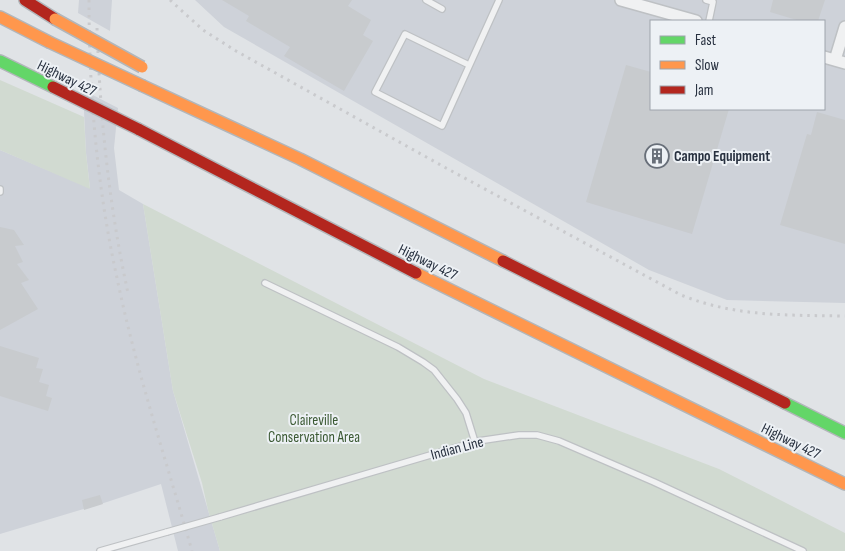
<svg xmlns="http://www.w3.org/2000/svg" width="845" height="551" viewBox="0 0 845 551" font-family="'Sofia Sans Condensed',sans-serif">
	<rect width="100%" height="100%" fill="#e0e3e6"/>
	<path fill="#ced2d9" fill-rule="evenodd" d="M79 0H112L110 31 78 13Z
		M195 0H845V303L727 300 649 270 224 27ZM651 21H824V109H651Z
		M83 90 118 108 114 148 119 190 143 204 173 391 220 551H178L161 484 107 502 0 534V150L90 188 86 153Z"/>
	<path fill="#d1dad1" d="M0 80 84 117 86 153 90 189 0 150Z
		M143 204 484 379 719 469 845 533V551H220L208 510 202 483 173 391Z"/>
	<path fill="#c8cbce" d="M222 0H352L348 6 371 20 363 35 373 41 344 91 284 56 290 47 246 21 249 16Z
		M773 0H825L818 21H800L770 12Z
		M626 65 651 72V109H729L692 234 586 202Z
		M817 112 845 120V244L780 225 807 134 811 135Z
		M0 227 14 230 24 245 15 246 23 262 17 264 29 280 21 283 38 309 0 330Z
		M0 346 39 358 36 368 43 369 39 382 49 385 46 396 52 398 48 411 0 396Z
		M100 495 103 504 84 510 82 500Z"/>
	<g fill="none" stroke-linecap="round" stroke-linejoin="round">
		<g stroke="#bec1c4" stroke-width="8">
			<path id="lane" d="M426 0 442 9
				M706 0 713 2 709 21
				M469 65 405 34 375 92 442 126 499 0
				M0 189V192
				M265 283 398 347 423 362 434 370 457 399 466 413 475 442
				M220 517 478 441 519 435H537L559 441 654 482 803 551
				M100 551 167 532"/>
		</g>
		<g stroke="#bec1c4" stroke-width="14">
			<path id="street" d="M621 0 696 21
				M824 57 845 63
				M835 60 845 27"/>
		</g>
		<g stroke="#b2b6ba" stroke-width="14">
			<path id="fast" d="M0 61 53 87
				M785 403 845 433"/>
		</g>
		<g stroke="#b2b6ba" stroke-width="14">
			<path id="slow" d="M0 17 49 42
				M143 86 300 159 503 261
				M416 273 845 484"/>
		</g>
		<g stroke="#b2b6ba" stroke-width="14">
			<path id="jam" d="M25 0 55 19
				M138 129 416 273
				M503 261 785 403"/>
		</g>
		<use href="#lane" stroke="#f0f1f2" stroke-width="5.5"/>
		<use href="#street" stroke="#f0f1f2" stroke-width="11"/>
		<use href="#fast" stroke="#63d668" stroke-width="11"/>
		<use href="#slow" stroke="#ff974d" stroke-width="11"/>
		<use href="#jam" stroke="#b3261e" stroke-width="11"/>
		<path stroke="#c9cacd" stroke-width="3" stroke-dasharray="2.5 5" stroke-linecap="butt" d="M89 0C89 93 97 187 117 278 136 370 166 460 192 551
			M170 0 203 30 236 51 446 168 681 295C736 317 787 315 845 316
			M97 28C100 117 109 206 128 293"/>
		<g stroke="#bec1c4" stroke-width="8" stroke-linecap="butt">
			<path id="lane-bridge" d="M167 532 220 517"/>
		</g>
		<g stroke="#b2b6ba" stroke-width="14" stroke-linecap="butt">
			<path id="slow-bridge" d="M55 19 142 67
				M49 42 143 86"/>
		</g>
		<g stroke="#b2b6ba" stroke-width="14" stroke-linecap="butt">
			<path id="jam-bridge" d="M53 87 138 129"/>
		</g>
		<use href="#lane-bridge" stroke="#f0f1f2" stroke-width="5.5"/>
		<use href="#slow-bridge" stroke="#ff974d" stroke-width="11"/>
		<use href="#jam-bridge" stroke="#b3261e" stroke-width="11"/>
	</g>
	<defs>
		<g id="building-ring" transform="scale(1.25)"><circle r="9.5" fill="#edf1f5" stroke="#686f79" stroke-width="1.5"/><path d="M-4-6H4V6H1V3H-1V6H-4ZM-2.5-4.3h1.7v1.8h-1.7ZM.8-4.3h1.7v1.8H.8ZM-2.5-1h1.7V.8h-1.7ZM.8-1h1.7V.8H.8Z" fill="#686f79"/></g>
	</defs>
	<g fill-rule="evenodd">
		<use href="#building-ring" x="657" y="156"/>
	</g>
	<g text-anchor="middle" stroke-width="4" stroke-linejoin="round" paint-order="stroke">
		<g font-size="15" fill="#27303f" stroke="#edf1f5">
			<text transform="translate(67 78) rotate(26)" y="5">Highway 427</text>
			<text transform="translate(428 262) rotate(26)" y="5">Highway 427</text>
			<text transform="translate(791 441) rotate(26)" y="5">Highway 427</text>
			<text transform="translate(457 448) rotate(-15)" y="5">Indian Line</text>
		</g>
		<g font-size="15" font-weight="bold" fill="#27303f" stroke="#edf1f5" text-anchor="start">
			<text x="674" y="161">Campo Equipment</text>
		</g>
		<g font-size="15" fill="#3c5a34" stroke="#edf1f5">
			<text x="314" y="425">Claireville<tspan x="314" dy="17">Conservation Area</tspan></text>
		</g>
	</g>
	<rect x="650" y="20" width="175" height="90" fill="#edf1f5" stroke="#9ea4ac"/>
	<rect x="660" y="36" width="25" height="8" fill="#63d668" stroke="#9ea4ac"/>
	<text x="695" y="45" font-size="15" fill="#27303f">Fast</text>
	<rect x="660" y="61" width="25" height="8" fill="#ff974d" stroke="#9ea4ac"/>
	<text x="695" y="70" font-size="15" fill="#27303f">Slow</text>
	<rect x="660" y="86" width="25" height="8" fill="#b3261e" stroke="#9ea4ac"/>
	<text x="695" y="95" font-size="15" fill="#27303f">Jam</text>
</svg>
